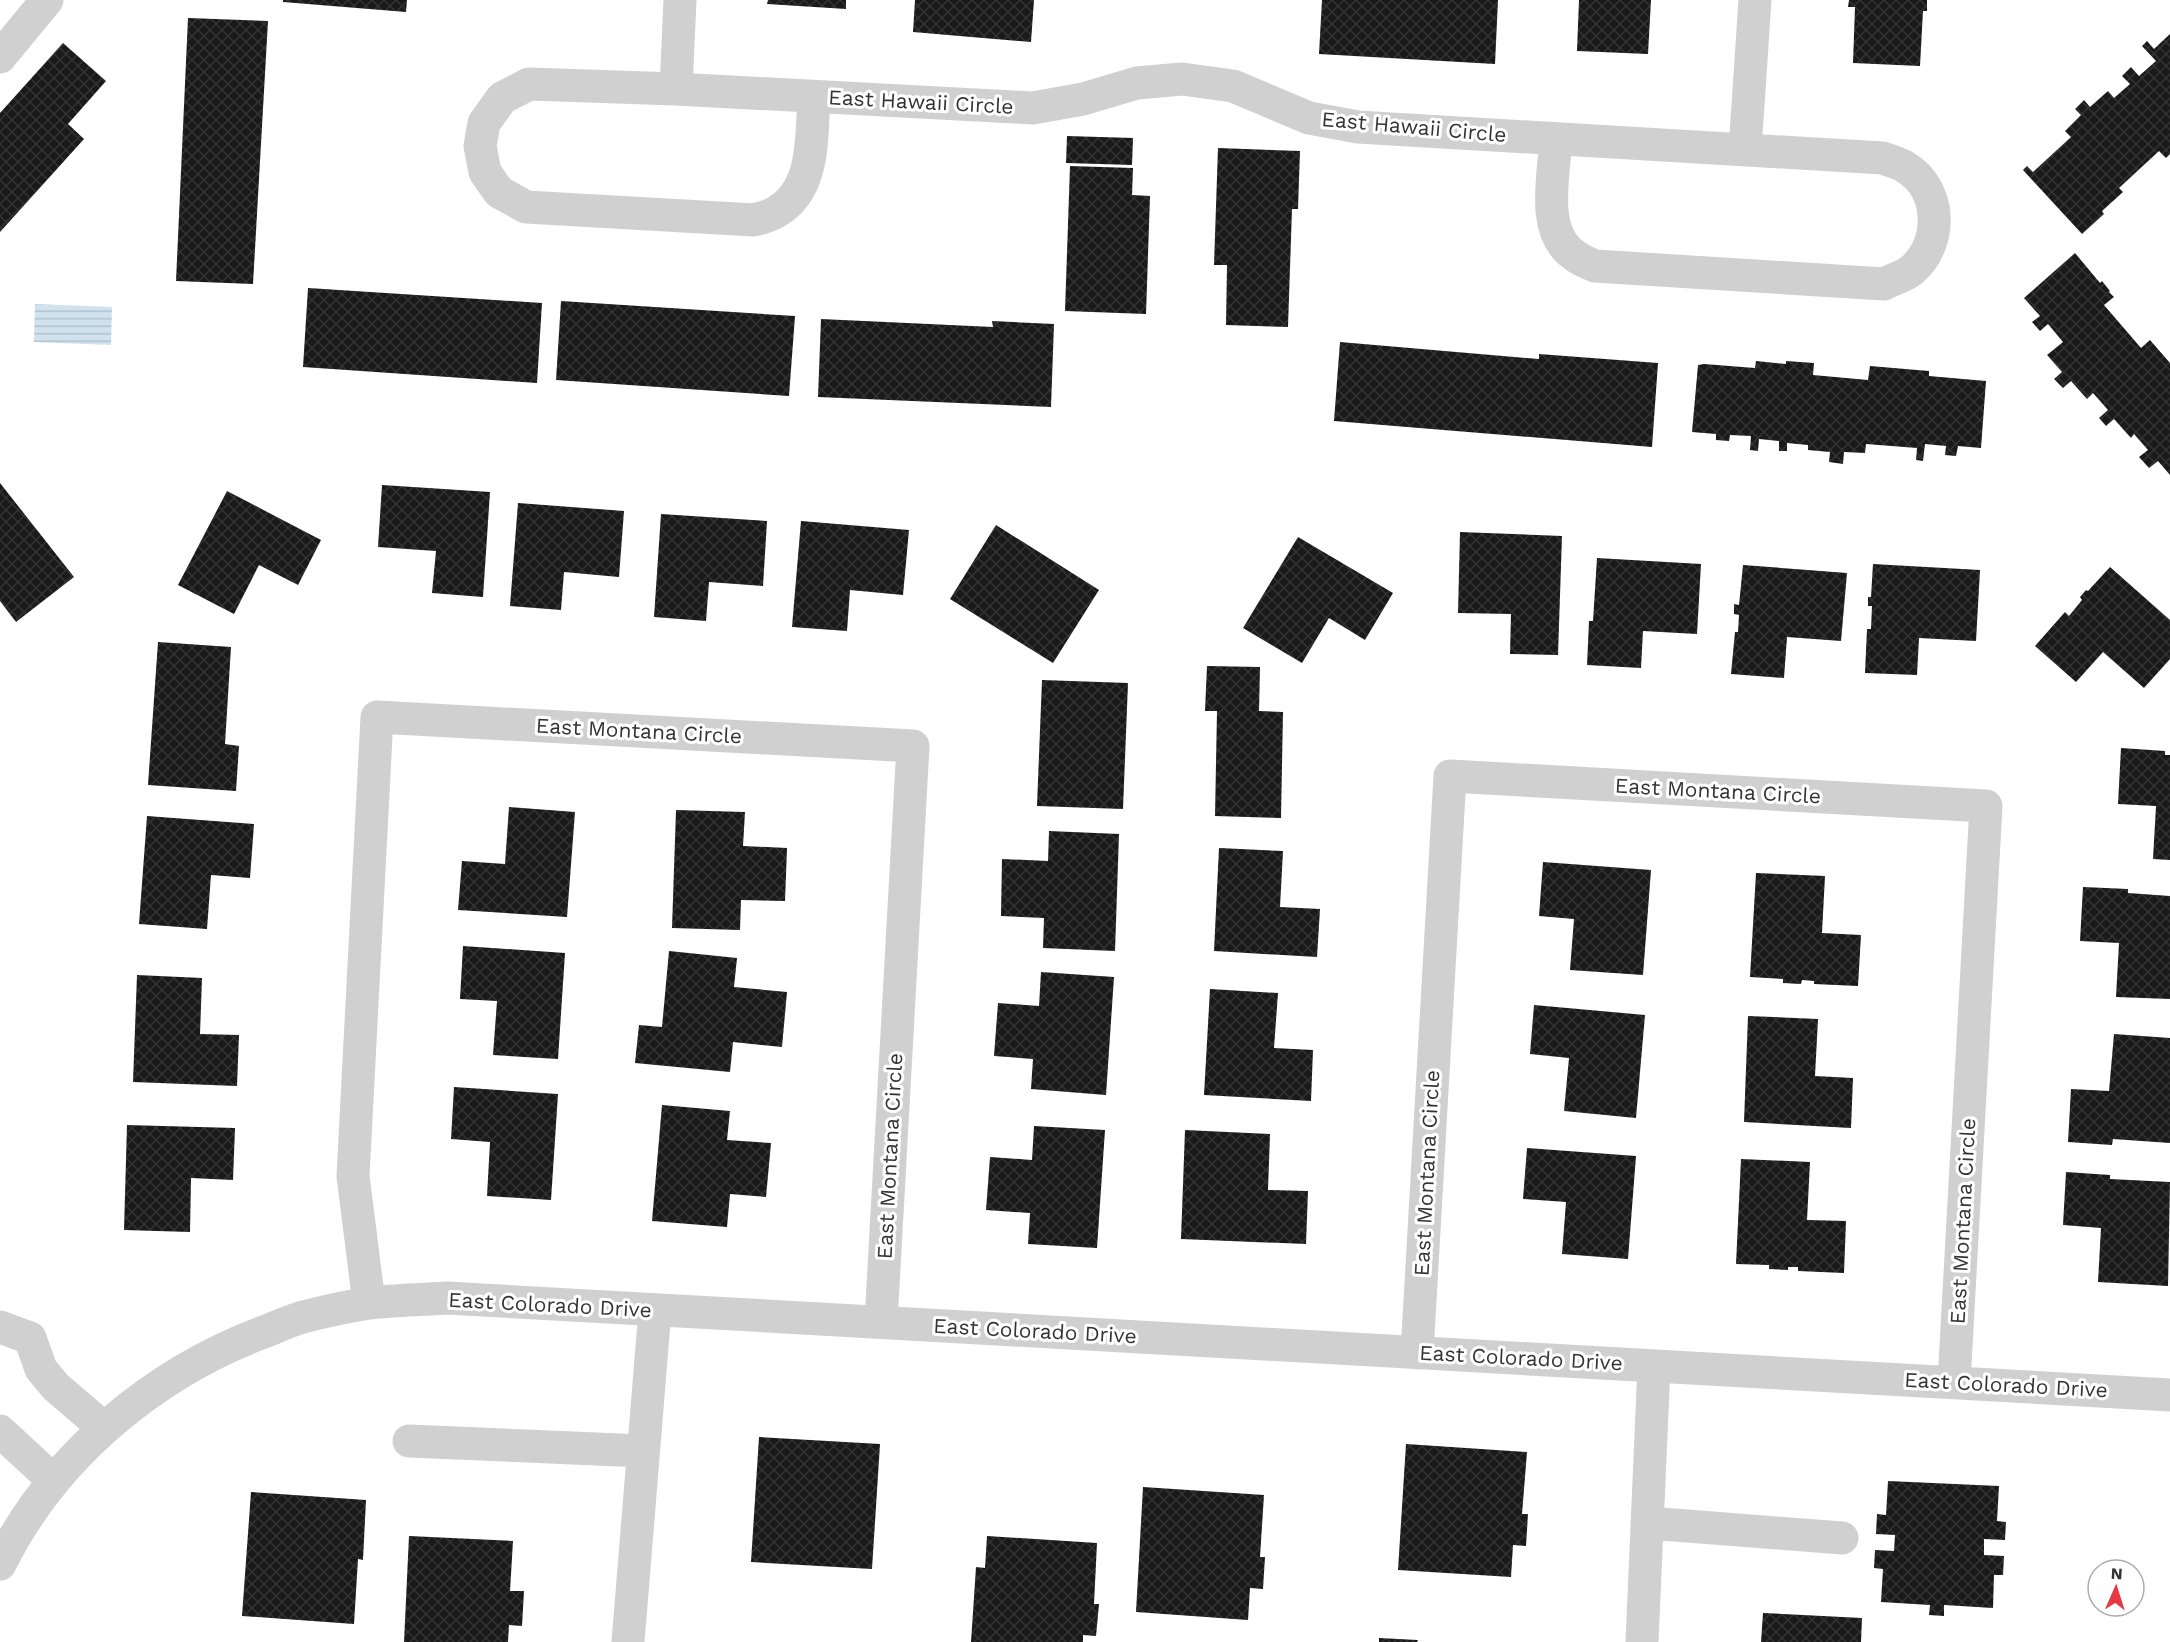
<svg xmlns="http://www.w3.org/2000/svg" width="2170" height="1642" viewBox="0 0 2170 1642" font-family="'Work Sans',sans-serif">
	<defs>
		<pattern id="water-rules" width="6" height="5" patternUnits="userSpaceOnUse" patternTransform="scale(1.5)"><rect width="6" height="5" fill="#cfe2ee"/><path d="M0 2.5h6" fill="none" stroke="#b2c2cd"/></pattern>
		<pattern id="building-cross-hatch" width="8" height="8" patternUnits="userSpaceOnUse" patternTransform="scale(1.5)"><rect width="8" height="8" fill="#1a1a1a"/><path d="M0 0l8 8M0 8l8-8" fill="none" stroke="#333"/></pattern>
	</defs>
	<rect width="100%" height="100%" fill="#fff"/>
	<path fill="url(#water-rules)" d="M35 304 112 307 111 345 34 342Z"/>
	<path fill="url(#building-cross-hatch)" d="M283 0H407L406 12 283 2Z
		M768 0H846V9L767 4Z
		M915 0H1034L1031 42 913 32Z
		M1322 0H1498L1495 64 1319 54Z
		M1579 0H1651L1648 54 1577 51Z
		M1849 0H1927V11H1923L1920 66 1853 63 1855 7H1848Z
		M188 18 268 21 253 284 176 281Z
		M2170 34V154L2166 158 2159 151 2119 188 2123 192 2102 211 2104 214 2082 234 2023 170 2027 166 2033 172 2071 137 2065 131 2081 115 2075 109 2084 100 2090 107 2108 91 2114 98 2130 84 2122 76 2131 67 2139 76 2156 61 2142 46 2147 41 2154 49Z
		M63 43 106 81 68 124 84 139 0 232V113Z
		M1067 136 1133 138 1132 165 1066 163Z
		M1218 148 1300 151 1298 209H1292L1288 327 1226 325 1227 265H1214Z
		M1070 166 1133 168 1132 195 1150 196 1146 314 1065 311Z
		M2075 253 2100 283 2102 281 2110 291 2109 292 2114 297 2104 305 2141 348 2150 340 2170 363V475L2158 461 2149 468 2139 457 2148 450 2134 434 2131 438 2114 419 2106 426 2099 418 2108 410 2093 393 2087 399 2071 381 2063 388 2054 379 2062 372 2047 355 2063 342 2048 324 2040 331 2032 322 2040 316 2024 298Z
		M308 288 542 303 537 383 303 367Z
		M561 301 795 316 789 396 556 380Z
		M821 319 993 327 992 321 1054 324 1051 407 818 397Z
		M1340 342 1539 359V354L1658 363 1652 447 1334 421Z
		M1756 361 1786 364V361L1814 363 1813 375 1868 380 1870 366 1929 371V376L1986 381 1981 448 1958 446 1956 456 1945 455 1946 446 1925 444 1923 461 1916 460 1917 448 1866 444 1865 453 1844 452 1843 464 1829 462 1830 452 1808 450V445L1787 443V451H1779V441L1759 439 1758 451 1750 450 1751 436 1730 435 1729 441 1716 440V434L1692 432 1698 365 1704 364 1755 368Z
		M0 483 74 577 16 622 0 601Z
		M382 485 490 492 483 597 432 593 436 551 378 547Z
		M227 491 321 540 298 585 259 565 234 614 178 585Z
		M518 503 624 511 619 577 564 572 561 610 510 606Z
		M661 514 767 521 763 586 709 582 706 621 654 617Z
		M801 521 909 530 903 595 850 590 847 631 792 627Z
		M996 525 1099 590 1053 663 950 599Z
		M1460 532 1562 536 1558 655 1510 654 1511 614 1458 613Z
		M1298 537 1393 593 1365 640 1329 618 1302 663 1243 628Z
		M1597 558 1701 564 1697 634 1643 631 1641 668 1587 665 1589 621H1593Z
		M1873 564 1980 570 1976 641 1919 638 1917 675 1865 673 1867 629H1871L1872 606H1868V597H1871Z
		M1743 565 1847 573 1841 641 1787 637 1784 678 1731 674 1735 632H1738L1739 615 1734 614V604L1739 605Z
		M2110 567 2170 620V659L2144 688 2103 652 2076 682 2035 646 2065 612 2069 616 2082 600 2080 597 2086 590 2088 591Z
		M158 642 231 647 225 744 239 746 236 791 148 785Z
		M1207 666 1260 667 1259 711 1283 712 1281 818 1215 816 1217 711H1205Z
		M1042 680 1128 683 1123 809 1037 806Z
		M2121 748 2165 751V755H2170V860L2153 859 2156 806 2118 804Z
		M509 807 575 812 567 917 458 910 462 861 505 864Z
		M676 810 745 812 743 846 787 848 785 901 741 900 740 930 672 928Z
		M147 816 254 824 250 878 211 875 207 929 139 924Z
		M1049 831 1119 834 1115 951 1043 948 1044 918 1001 916 1002 859 1048 861Z
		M1219 848 1283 851 1280 907 1320 909 1317 957 1214 951Z
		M1543 862 1651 870 1643 975 1570 970 1574 919 1539 916Z
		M1756 873 1825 876 1822 933 1861 935 1858 986 1814 984V981L1802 980 1801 984 1783 983V979L1750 977Z
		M2083 887 2128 889V893L2170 896V999L2116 997 2119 943 2080 941Z
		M463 946 565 953 558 1059 493 1055 497 1001 460 999Z
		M669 951 737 958 734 987 787 992 782 1047 733 1042 730 1072 635 1063 639 1025 662 1027Z
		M1041 972 1114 977 1106 1095 1031 1089 1033 1059 994 1056 998 1003 1039 1006Z
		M137 975 202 978 200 1034 239 1035 237 1086 133 1082Z
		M1210 989 1278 993 1274 1048 1313 1050 1311 1101 1204 1095Z
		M1534 1005 1645 1015 1636 1118 1564 1111 1569 1058 1530 1054Z
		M1748 1016 1818 1019 1815 1076 1853 1078 1851 1128 1744 1122Z
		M2114 1034 2170 1038V1143L2113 1139 2112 1145 2068 1142 2071 1089 2109 1091Z
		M454 1087 558 1094 551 1200 487 1196 490 1142 451 1139Z
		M662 1105 730 1111 727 1140 771 1143 766 1197 730 1194 727 1227 652 1221Z
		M127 1125 235 1128 233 1180 191 1178 190 1232 124 1230Z
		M1034 1126 1105 1130 1097 1248 1028 1244 1030 1213 986 1210 990 1157 1032 1160Z
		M1185 1130 1270 1134 1268 1190 1308 1191 1306 1244 1181 1239Z
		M1527 1148 1636 1156 1628 1259 1562 1254 1566 1202 1523 1199Z
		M1741 1159 1810 1162 1807 1220 1846 1221 1844 1273 1798 1271V1267H1788V1270L1769 1269V1265L1736 1264Z
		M2066 1172 2110 1175V1179L2170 1182 2168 1286 2098 1282 2101 1228 2063 1225Z
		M759 1437 880 1444 872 1569 751 1562Z
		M1406 1444 1527 1452 1522 1514H1528L1526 1546 1513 1545 1511 1577 1398 1570Z
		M1888 1481 1999 1486 1997 1521 2006 1522 2005 1540 1984 1539V1555L2004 1556 2003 1575H1994L1993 1608 1944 1605V1616L1929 1615 1930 1605 1881 1602 1883 1569 1874 1568 1875 1550 1894 1551 1895 1535 1876 1534 1877 1514 1886 1515Z
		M1143 1487 1264 1495 1260 1557H1265L1263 1589 1250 1588 1248 1620 1136 1612Z
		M251 1492 366 1500 363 1560 358 1559 354 1624 242 1616Z
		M409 1536 513 1541 510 1591H524L522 1626 509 1625 508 1642H404Z
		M987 1536 1097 1543 1094 1604H1099L1096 1636 1083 1635V1642H971L976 1567 985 1568Z
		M1763 1613 1862 1618 1861 1642H1761Z
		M1379 1638 1418 1640 1417 1642H1379Z"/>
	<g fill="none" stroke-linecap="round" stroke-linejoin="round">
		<path stroke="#d0d0d0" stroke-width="33" d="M0 57 47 0
			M676 89 680 0
			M814 97C811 137 816 189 776 212 770 216 761 218 754 220L526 207 499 192 485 172 480 146 484 123 502 98 529 84 676 89 1033 108 1083 99 1137 83 1182 79 1233 86 1309 118 1358 127 1883 158C1890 161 1899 163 1905 167 1942 189 1943 242 1913 269 1906 276 1893 279 1884 284L1595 266C1588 263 1580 260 1574 255 1540 232 1554 174 1556 139
			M1745 150 1755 0
			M369 1303 353 1176 377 717 913 746 881 1322
			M0 1327 30 1338 41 1369 56 1387 104 1428
			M1417 1353 1450 776 1986 806 1954 1382
			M0 1431 54 1481
			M409 1441 643 1451
			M1649 1523 1842 1538
			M0 1564C54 1455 156 1371 269 1330 281 1325 294 1319 307 1316 327 1311 349 1306 370 1303 395 1300 421 1300 447 1298L2170 1395
			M628 1642 655 1310
			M1642 1642 1654 1366"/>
	</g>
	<g text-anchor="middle" stroke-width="6" stroke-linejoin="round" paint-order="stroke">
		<g font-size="21" fill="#333" stroke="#fff">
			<text transform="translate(921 102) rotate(3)" y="7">East Hawaii Circle</text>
			<text transform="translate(1414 127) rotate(5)" y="7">East Hawaii Circle</text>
			<text transform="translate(639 731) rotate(3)" y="7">East Montana Circle</text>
			<text transform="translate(1718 791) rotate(3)" y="7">East Montana Circle</text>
			<text transform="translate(890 1156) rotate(-87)" y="7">East Montana Circle</text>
			<text transform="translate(1427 1173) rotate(-87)" y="7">East Montana Circle</text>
			<text transform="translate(1963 1221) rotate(-87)" y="7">East Montana Circle</text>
			<text transform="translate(550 1305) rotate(3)" y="7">East Colorado Drive</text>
			<text transform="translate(1035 1331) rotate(3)" y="7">East Colorado Drive</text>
			<text transform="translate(1521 1358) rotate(3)" y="7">East Colorado Drive</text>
			<text transform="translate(2006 1385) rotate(3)" y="7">East Colorado Drive</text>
		</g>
	</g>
	<g transform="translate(2116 1588) rotate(3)"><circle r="28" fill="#ffffff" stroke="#adadad" stroke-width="1.5"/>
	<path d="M0-4.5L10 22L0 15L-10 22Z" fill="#e63946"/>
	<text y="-9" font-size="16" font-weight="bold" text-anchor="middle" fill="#333333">N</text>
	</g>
</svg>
